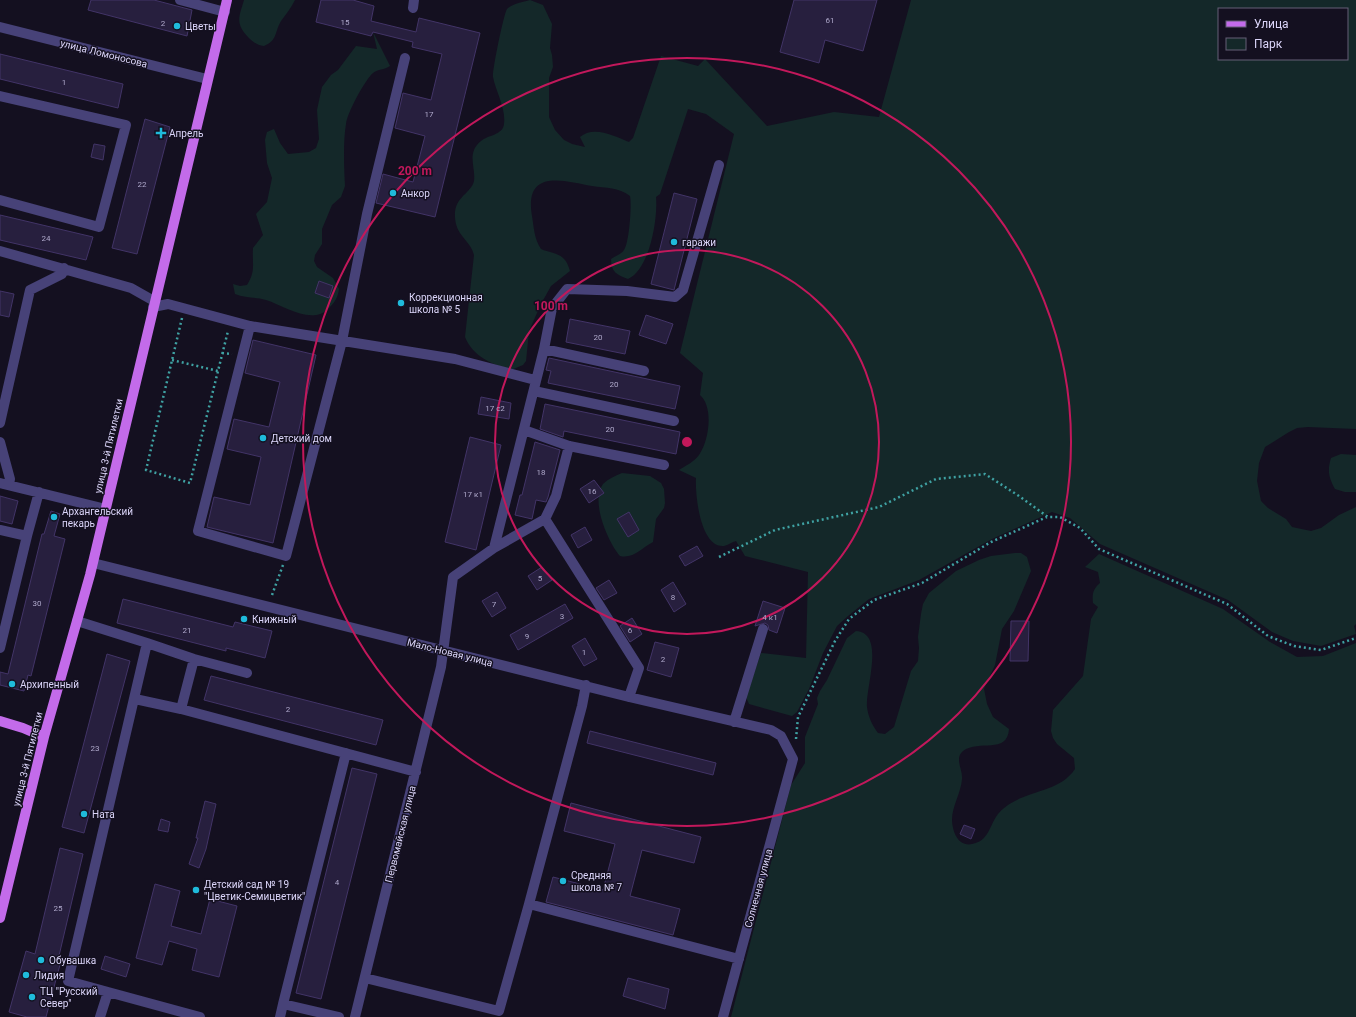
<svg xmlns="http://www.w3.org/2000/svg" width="1356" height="1017" viewBox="0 0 1356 1017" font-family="Roboto,sans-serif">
	<rect width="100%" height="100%" fill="#141020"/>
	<path fill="#142829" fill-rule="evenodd" d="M244 0H295C291 8 286 14 281 21 274 33 278 40 264 46 257 45 253 42 248 37 235 23 239 17 244 0Z
		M530 0 543 5 552 24 550 48 552 55 553 67 549 78V117L555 130 564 140 572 144 585 147 580 137C593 125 615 136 629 142L633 138 661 56 698 66 705 59 767 126 834 112 879 117 911 0H1356V429L1308 427 1297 428 1289 432 1265 447 1259 463 1257 481 1261 501 1268 508 1286 519 1292 527 1311 531 1321 528 1339 515 1356 507V624L1354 626 1356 634 1321 646 1293 641 1272 632 1228 600 1100 544 1070 518 1052 512 992 539 919 580 869 599 848 616 837 626 823 653 809 689 797 712 792 716 749 704 746 697 761 653 806 658 808 572 745 556 736 541C732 542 728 545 724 546 700 548 695 494 696 478L679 470C685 466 694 462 699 455 709 441 714 407 700 395L703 373 680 353 734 134 706 114 688 109 660 194 656 197C658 218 650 269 628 279 617 275 611 272 611 259 615 256 622 254 624 250 629 244 632 205 630 196 618 187 607 188 592 186 562 180 524 169 532 216 534 228 534 238 541 249 555 255 565 252 570 271L551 286 541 304 529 331 526 361 523 365 511 370C492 364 473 357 465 337L474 255C471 242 459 237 456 224 450 197 471 195 474 181 476 168 466 153 481 141 488 135 503 135 504 124 506 108 496 92 493 77 492 71 504 13 507 9 512 4 523 2 530 0ZM1219 9H1347V59H1219Z
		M373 32 390 66C384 70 378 69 373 73 365 80 347 113 346 124 343 141 344 168 345 186L341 197 332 205 322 229V244L315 255 314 261 317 267 333 278 339 289C338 297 335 302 329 308 312 326 285 306 266 300 255 297 245 298 235 294L233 284 240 286 247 285C256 271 252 264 253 248L263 235 256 214 267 202 272 178 267 163 265 140 267 132 274 129 280 143 288 154 309 152 316 148 319 139 317 110 322 87 331 75 338 70 356 46 377 49Z
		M1341 454 1356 455V492H1345L1335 489C1329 478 1327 471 1331 458Z
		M622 473 650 476 661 483 664 489 665 503 664 508 656 519 653 542C641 548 634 559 620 556 608 542 590 501 603 484 608 479 615 476 622 473Z
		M1015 553H1021L1027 557 1031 571 1014 611 1002 629 995 665 984 689 987 704 993 717 1009 729C1007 755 979 739 963 751 954 758 963 770 962 779 961 793 952 806 952 820 952 827 955 838 961 842 964 844 968 845 972 844 989 841 989 826 998 814 1002 809 1009 804 1015 801 1035 790 1061 790 1075 769L1074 758 1057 744 1053 738 1051 731 1053 710 1083 676 1091 619 1098 607 1093 603C1092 594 1093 589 1100 583L1098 572 1085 567 1099 554 1223 609 1270 642 1297 657 1323 656 1356 643V1017H731L791 785 805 763V737L818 704 817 698 820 691 827 680 847 638 856 631C886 633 865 688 867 707 868 716 872 725 878 733L885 734 894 727 911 671 918 661 919 648 918 637 921 614 923 604 929 593 956 571 979 560 991 556Z"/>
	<path fill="#271f3e" stroke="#423467" d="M91 0H154L192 10 187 36 88 10Z
		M321 0H353L374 6 371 21 416 32 419 18 480 33 435 217 376 203 383 174 413 182 425 136 395 128 403 93 431 100 442 54 412 47 413 42 373 32 371 36 316 22Z
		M794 0H877L863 51 825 40 819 63 780 52Z
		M0 54 123 84 118 108 0 79Z
		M145 119 170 127 137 254 112 248Z
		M94 144 105 146 103 160 91 157Z
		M674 193 697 199 674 290 651 284Z
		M0 215 93 237 86 260 0 240Z
		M319 281 333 286 329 298 315 293Z
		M0 291 14 294 9 317 0 315Z
		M646 315 673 324 666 344 639 335Z
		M570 319 630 331 625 354 566 342Z
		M253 340 316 355 273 543 207 527 214 497 250 505 261 457 227 449 234 419 269 427 280 382 245 373Z
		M549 358 680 386 675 409 548 383 551 371 546 370Z
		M481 397 511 403 509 419 478 414Z
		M545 404 680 432 676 454 564 431 563 437 540 429Z
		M470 437 501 445 476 550 445 542Z
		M535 442 560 450 548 497 546 502 536 500 532 519 515 515 520 495H522Z
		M594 480 604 493 589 503 580 489Z
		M0 496 18 501 12 524 0 521Z
		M51 511 60 514 54 536 65 539 31 676 28 675 24 691 0 685V672L8 674 42 534H44Z
		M629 512 639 530 628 537 617 519Z
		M585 527 592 540 578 548 571 535Z
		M697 546 703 556 685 566 679 556Z
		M542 567 552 580 537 590 528 576Z
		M609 580 617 593 604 600 596 588Z
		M673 582 686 604 674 612 661 590Z
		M497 592 506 608 492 617 482 601Z
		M123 599 233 627 235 622 272 631 265 658 226 648V651L117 623Z
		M763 601 785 608 777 633 769 630 768 625 765 623 755 626Z
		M565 604 573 618 518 650 510 635Z
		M632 618 642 634 630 642 620 626Z
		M1011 621H1029L1028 661H1010Z
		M585 638 597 659 584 666 572 646Z
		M655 642 679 648 671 677 647 670Z
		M107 654 130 661 84 833 62 827Z
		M211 676 383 720 376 745 204 700Z
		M590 731 716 763 713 775 587 743Z
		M352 768 377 774 321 999 296 993Z
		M205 801 216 804 206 849 199 868 189 864 198 838H196Z
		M571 803 701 837 694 863 642 850 630 896 680 909 673 935 546 902 553 877 603 890 615 844 564 831Z
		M161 819 170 822 168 832 158 830Z
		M964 825 975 829 971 839 960 834Z
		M60 848 83 854 58 960 61 961 46 1017H27L9 1012 26 951 35 954Z
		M155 884 180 891 171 926 201 934 210 899 237 906 219 977 192 970 197 949 169 941 162 965 136 958Z
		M105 956 130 964 126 977 101 969Z
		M628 978 669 989 665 1009 623 996Z"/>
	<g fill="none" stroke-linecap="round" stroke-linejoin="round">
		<path stroke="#3fa2a3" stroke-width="2.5" stroke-dasharray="2 3" stroke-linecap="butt" d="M182 318 146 470 190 483 228 331
			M222 353 232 354
			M172 360 218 371
			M719 557 775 530 879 507 936 479 985 474 1019 496 1048 517H1060L1080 528 1099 549 1227 604 1268 636 1294 646 1321 650 1356 638
			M272 595 283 565
			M796 739 798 717 835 641 849 619 874 600 922 583 991 542 1047 517"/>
		<path stroke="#474278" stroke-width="10" d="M180 0 225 12
			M413 8 414 0
			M0 27 207 79
			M0 96 126 125 99 227 0 200
			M0 251 131 288 154 301
			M153 307 168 304 250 326 455 359 535 380
			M250 326 198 531 286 556 342 341 367 214 405 58
			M544 349 644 371
			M534 391 674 421
			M0 423 30 290 62 274 64 268
			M524 430 569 446 664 465
			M0 442 10 479 9 485
			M0 483 106 509
			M545 519 639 668 629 697
			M0 530 27 536 39 492
			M494 548 544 349 552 308 567 289 627 291 675 297 683 290 719 165
			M93 563 629 697 771 730 781 736 793 759 723 1017
			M77 621 147 643 68 981 108 992
			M147 643 194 659 247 673
			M0 648 27 536
			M586 685 582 706 529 904 739 959
			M135 699 181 709 416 772
			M181 709 194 659
			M734 722 763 629
			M365 978 499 1011 529 904
			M283 1004 346 753
			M100 1017 108 992 200 1017
			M280 1017 283 1004 339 1017
			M355 1017 441 667 453 577 494 548 545 519 556 496 569 446"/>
		<path stroke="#c36bea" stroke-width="10" d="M0 721 23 728 44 737
			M0 918 44 737 90 575 227 0"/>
	</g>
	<g fill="none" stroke="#c2185b" stroke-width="2">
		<circle cx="687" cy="442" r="192"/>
		<circle cx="687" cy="442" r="384"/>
	</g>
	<g fill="#1fbbdb" stroke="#141020" stroke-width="1.5">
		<circle cx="177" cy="26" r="4"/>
		<path d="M159 127h4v4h4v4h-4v4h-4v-4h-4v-4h4z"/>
		<circle cx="393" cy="193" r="4"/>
		<circle cx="674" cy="242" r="4"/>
		<circle cx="401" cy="303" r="4"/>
		<circle cx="263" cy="438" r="4"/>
		<circle cx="54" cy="517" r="4"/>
		<circle cx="244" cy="619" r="4"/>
		<circle cx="12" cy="684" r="4"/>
		<circle cx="84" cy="814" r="4"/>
		<circle cx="563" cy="881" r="4"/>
		<circle cx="196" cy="890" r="4"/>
		<circle cx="41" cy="960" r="4"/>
		<circle cx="26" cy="975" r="4"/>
		<circle cx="32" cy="997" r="4"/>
	</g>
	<g text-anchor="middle" stroke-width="3" stroke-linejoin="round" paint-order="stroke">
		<g font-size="8" fill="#aea8ca">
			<text x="830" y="23">61</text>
			<text x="345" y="25">15</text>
			<text x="163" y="26">2</text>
			<text x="64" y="85">1</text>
			<text x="429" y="117">17</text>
			<text x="142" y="187">22</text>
			<text x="46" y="241">24</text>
			<text x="598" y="340">20</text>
			<text x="614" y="387">20</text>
			<text x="495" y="411">17 с2</text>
			<text x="610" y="432">20</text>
			<text x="541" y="475">18</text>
			<text x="592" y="494">16</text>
			<text x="473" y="497">17 к1</text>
			<text x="540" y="581">5</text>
			<text x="673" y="600">8</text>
			<text x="37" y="606">30</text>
			<text x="494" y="607">7</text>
			<text x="562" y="619">3</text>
			<text x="770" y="620">4 к1</text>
			<text x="187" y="633">21</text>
			<text x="630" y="633">6</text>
			<text x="527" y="639">9</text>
			<text x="584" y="655">1</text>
			<text x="663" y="662">2</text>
			<text x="288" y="712">2</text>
			<text x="95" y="751">23</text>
			<text x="337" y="885">4</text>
			<text x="58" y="911">25</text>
		</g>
		<g font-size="10" fill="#dbd5f9" stroke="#141020" text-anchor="start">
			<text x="185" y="30">Цветы</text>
			<text x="169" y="137">Апрель</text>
			<text x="401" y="197">Анкор</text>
			<text x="682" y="246">гаражи</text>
			<text x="409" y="301">Коррекционная<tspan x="409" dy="12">школа № 5</tspan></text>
			<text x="271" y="442">Детский дом</text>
			<text x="62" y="515">Архангельский<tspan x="62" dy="12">пекарь</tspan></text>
			<text x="252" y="623">Книжный</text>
			<text x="20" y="688">Архипенный</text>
			<text x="92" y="818">Ната</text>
			<text x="571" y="879">Средняя<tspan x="571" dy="12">школа № 7</tspan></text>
			<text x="204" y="888">Детский сад № 19<tspan x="204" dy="12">"Цветик-Семицветик"</tspan></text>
			<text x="49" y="964">Обувашка</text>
			<text x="34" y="979">Лидия</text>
			<text x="40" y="995">ТЦ "Русский<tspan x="40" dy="12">Север"</tspan></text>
		</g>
		<g font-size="10" fill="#dbd5f9" stroke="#141020">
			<text transform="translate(104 53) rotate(14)" y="4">улица Ломоносова</text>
			<text transform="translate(108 446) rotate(-77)" y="4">улица 3-й Пятилетки</text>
			<text transform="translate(450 652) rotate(14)" y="4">Мало-Новая улица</text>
			<text transform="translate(27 759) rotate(-76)" y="4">улица 3-й Пятилетки</text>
			<text transform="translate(400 834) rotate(-76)" y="4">Первомайская улица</text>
			<text transform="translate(758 888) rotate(-75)" y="4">Солнечная улица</text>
		</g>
	</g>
	<circle cx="687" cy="442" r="6" fill="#c2185b" stroke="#141020" stroke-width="2"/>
	<g font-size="12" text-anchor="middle" font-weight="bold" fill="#c2185b" stroke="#141020" stroke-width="3" stroke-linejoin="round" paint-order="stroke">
		<text x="415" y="175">200 m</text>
		<text x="551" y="310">100 m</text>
	</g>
	<rect x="1218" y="8" width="130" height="52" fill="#141020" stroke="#645f77"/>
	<rect x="1226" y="21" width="20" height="6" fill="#c36bea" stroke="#645f77"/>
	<text x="1254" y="28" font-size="12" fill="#dbd5f9">Улица</text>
	<rect x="1226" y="38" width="20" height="12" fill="#142829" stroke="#645f77"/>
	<text x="1254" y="48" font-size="12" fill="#dbd5f9">Парк</text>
</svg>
